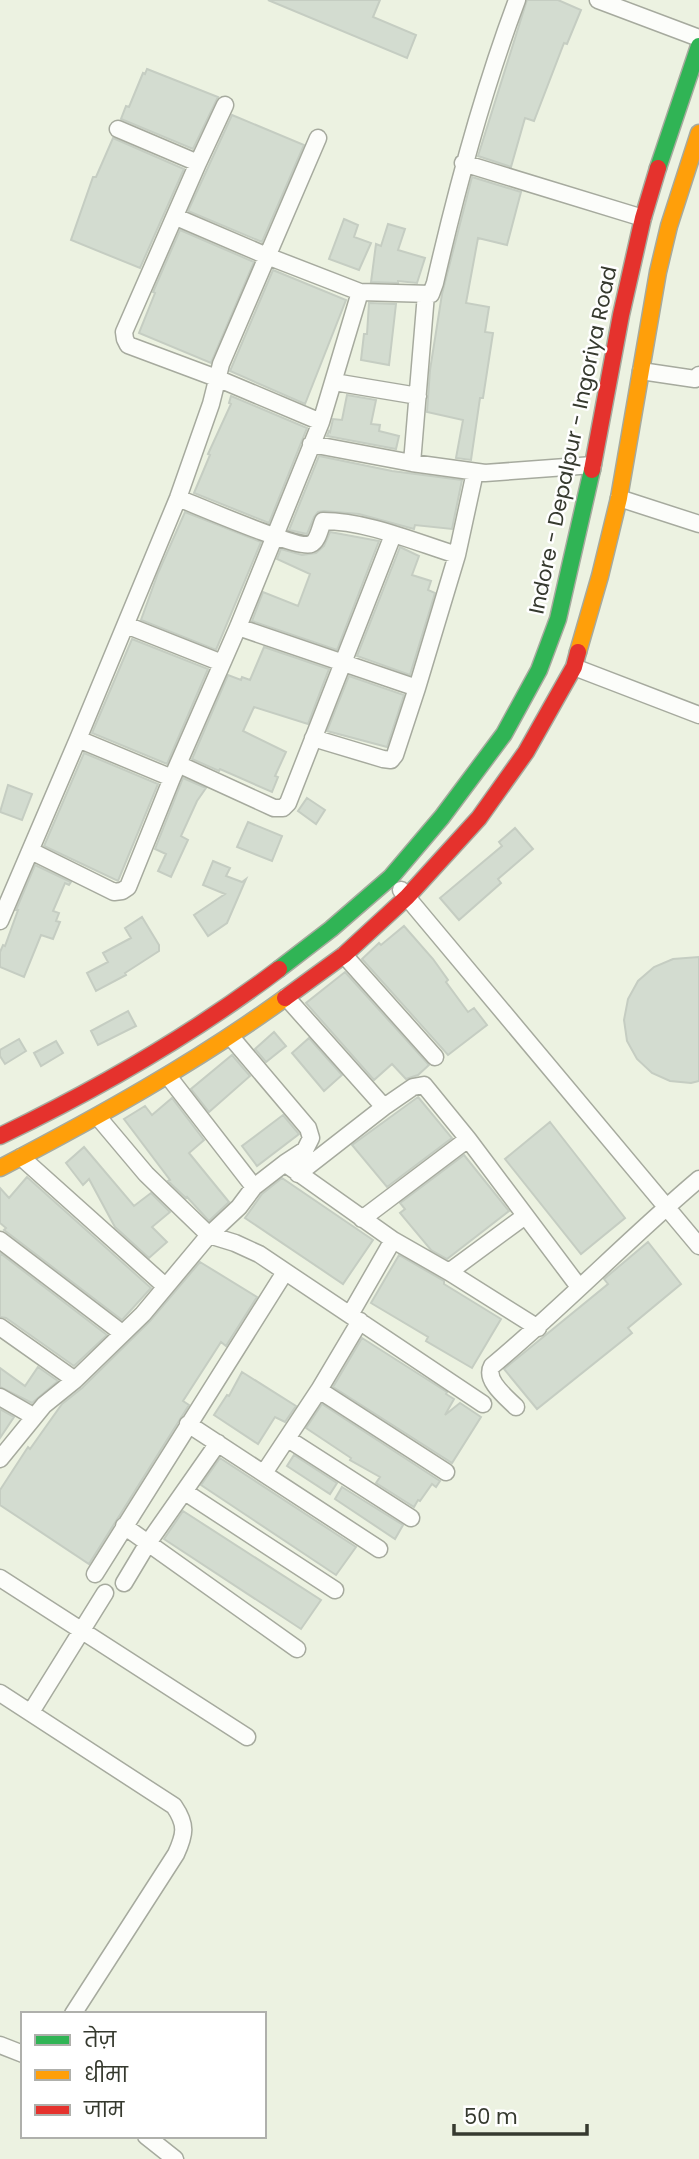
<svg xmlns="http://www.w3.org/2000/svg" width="699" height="2159" viewBox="0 0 699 2159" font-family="Poppins,'Noto Sans Devanagari',sans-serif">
	<rect width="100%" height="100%" fill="#ecf2e1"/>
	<path fill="#d3dcd0" stroke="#c5cdc2" stroke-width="2" d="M268 0H380L373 17 416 35 407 58Z
		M527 0H558L581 10 567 44 564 43 534 121 525 118 511 167 478 156Z
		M147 69 218 97 193 149 121 119 126 106 129 107 143 73 145 74Z
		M232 115 304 145 262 242 188 211Z
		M113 138 184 169 140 268 71 240 93 177H96Z
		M472 177 521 192 507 245 478 238 466 303 489 307 485 332 493 333 483 398H480L471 460 456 458 463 420 427 412 430 370 442 294Z
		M344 219 358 225 354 237 371 243 359 270 329 259Z
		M388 224 405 229 398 250 425 258 417 283 398 281V283L371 282 376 244 381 246Z
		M180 230 254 262 211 363 139 333 155 293 153 292Z
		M273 270 346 300 305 404 230 371Z
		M369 303 396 304 389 365 361 360 364 334H367Z
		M347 395 376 400 371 424 380 425 379 431 399 436 396 449 327 436 329 431 330 432 333 419 342 420Z
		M231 396 307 428 269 523 194 493 210 455 208 454 231 404 229 403Z
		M319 456 392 471 462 480 452 529 415 525 414 529 359 514 324 511 318 512 314 517 307 534 289 530Z
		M185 512 261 542 216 650 141 620 158 573Z
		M330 532 379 541 337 650 252 621 263 592 298 606 310 574 277 559 281 549 302 555 316 553 324 546Z
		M400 547 419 556 412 575 431 581 428 590 435 593 410 675 357 656Z
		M132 639 208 669 167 764 92 733Z
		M264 647 329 669 308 724 254 707 243 731 286 752 275 776 278 777 272 792 220 769 219 771 192 759 228 675 241 680 242 677 250 680Z
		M349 676 404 695 387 747 327 731Z
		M84 753 158 784 118 881 44 846Z
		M183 778 206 788 197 801 181 836 188 840 171 877 158 871 166 854 155 849Z
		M8 785 32 794 22 820 0 812Z
		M307 798 325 810 316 824 298 811Z
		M248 822 282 836 272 861 237 847Z
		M515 828 533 849 498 879 501 883 459 920 440 898 502 846 499 842Z
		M213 861 230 868 226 876 242 882 246 879 227 923 208 936 194 915 225 894 203 885Z
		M35 865 71 882 69 885 65 883 53 911 59 913 56 921 60 922 53 939 41 935 24 977 0 967V952L3 945 5 946 18 910H16Z
		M142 917 159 945V951L125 973 126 975 96 991 87 973 108 962 103 953 131 938 125 928Z
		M404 926 433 959 448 980 446 982 468 1012 474 1008 487 1025 448 1055 362 959 379 943 381 945Z
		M699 957V1081L691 1083 670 1081 652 1073 637 1059 627 1041 624 1020 628 999 638 981 654 967 673 959Z
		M345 972 429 1065 418 1075 406 1079 392 1064 374 1080 306 1003Z
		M128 1011 136 1026 98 1045 91 1031Z
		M274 1032 286 1046 266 1062 255 1049Z
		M309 1038 342 1075 324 1091 292 1053Z
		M19 1039 26 1051 5 1064 0 1056V1050Z
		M56 1041 63 1053 41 1066 34 1053Z
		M232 1055 250 1076 209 1112 191 1089Z
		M418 1097 452 1138 387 1187 352 1145Z
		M172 1098 204 1140 189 1153 229 1202 209 1221 187 1197 186 1198 168 1181 170 1180 124 1119 145 1106 152 1115Z
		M283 1115 299 1134 257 1166 242 1146Z
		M550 1122 625 1218 581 1254 505 1159Z
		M84 1147 134 1206 151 1193 170 1212 152 1227 167 1242 149 1258 115 1227 89 1179 83 1185 66 1163Z
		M464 1155 509 1211 447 1259 431 1250 400 1213 405 1209 400 1203Z
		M27 1177 151 1288 122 1320 4 1230 6 1228 0 1223V1188L9 1198Z
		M282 1178 373 1240 343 1284 245 1218 262 1194Z
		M648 1242 681 1284 628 1328 632 1333 537 1409 504 1369 608 1284 604 1279Z
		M0 1253 107 1335 74 1366 6 1318 0 1317Z
		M399 1255 444 1281V1284L501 1319 472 1368 426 1341 428 1337 371 1303Z
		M200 1262 257 1297 226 1346 221 1342 183 1401 189 1405 89 1564 0 1505V1490L28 1447 30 1449 62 1404 82 1388 150 1321Z
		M362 1338 447 1392 446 1394 454 1399 445 1415 460 1403 481 1417 452 1463 333 1387Z
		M38 1367 58 1381 32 1403 0 1387V1368L25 1386Z
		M242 1372 296 1406 285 1422 275 1417 258 1444 214 1415 227 1395 229 1396Z
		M322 1404 440 1481 436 1487 432 1484 420 1501 418 1500 414 1507 376 1483 380 1477 350 1460 351 1458 306 1428Z
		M0 1409 14 1417 0 1438Z
		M294 1455 337 1483 330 1494 287 1466Z
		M220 1458 356 1547 336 1575 201 1485Z
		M342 1487 403 1525 395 1539 335 1499Z
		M183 1511 321 1600 301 1629 164 1539Z"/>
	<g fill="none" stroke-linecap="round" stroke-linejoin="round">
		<g stroke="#a6aa9e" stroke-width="19">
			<path id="street" d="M598 0 699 38
				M225 105 198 163 124 332 125 339 128 345 219 379 321 422
				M118 129 198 163
				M463 163 643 218
				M176 217 267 256 360 292 431 294 435 283C457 187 482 93 517 0
				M641 371 695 379 699 375
				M334 382 418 396
				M311 444 412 463 485 473 593 465
				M412 463 426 294
				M178 498C196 505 299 550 311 544 318 541 320 528 323 521 367 521 415 542 457 555
				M619 498 699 524
				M126 625 222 663
				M238 627 417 688
				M574 667 699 715
				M313 738 383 759 391 760 395 755 417 688 457 555 475 472
				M78 739 172 778
				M178 764 274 808H283L288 803 393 535
				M31 851 114 892 122 891 128 887 172 778 238 627 321 422 360 292
				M401 890 699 1246
				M0 921 78 739 178 498 211 404 221 364 318 138
				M344 955 435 1057
				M286 997 384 1107
				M168 1076 254 1187
				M98 1117 146 1174 209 1235 235 1243 259 1254 483 1404
				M21 1157 165 1286
				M290 1167 393 1240 449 1272 538 1328
				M298 1174 384 1107 413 1087 424 1085 468 1139 579 1287
				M362 1219 468 1139
				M0 1240 122 1333
				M449 1272 525 1216
				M351 1313 393 1240
				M0 1327 75 1380
				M319 1390 446 1472
				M0 1397 33 1416
				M516 1407C506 1397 484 1380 492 1366 564 1306 628 1239 699 1179
				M188 1424 379 1549
				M288 1439 411 1518
				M0 1459 44 1405 75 1380 143 1314 209 1235 239 1207 254 1187 285 1163 305 1150 311 1138 308 1128 231 1037
				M264 1473 319 1390 360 1321
				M185 1492 335 1590
				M124 1526 297 1649
				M95 1574 285 1272
				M0 1578 247 1737
				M124 1583 148 1543 218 1443
				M0 1693 174 1806C187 1825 185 1834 176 1854L73 2014
				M31 1712 105 1593
				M0 2045 23 2054
				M146 2136 175 2159"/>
		</g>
		<g stroke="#a6aa9e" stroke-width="19">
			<path id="fast" d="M658 168 699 46
				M279 969 331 929 391 877 442 817 504 734 539 670 558 619 592 470"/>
		</g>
		<g stroke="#a6aa9e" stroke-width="19">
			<path id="slow" d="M578 652 600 576 619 498 658 272 669 226 699 133
				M0 1168C98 1117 195 1063 285 998"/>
		</g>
		<g stroke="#a6aa9e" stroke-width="19">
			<path id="jam" d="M592 470 621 315 643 218 658 168
				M285 998 344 955 407 897 479 818 526 752 574 667 578 652
				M0 1136C98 1089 193 1034 279 969"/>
		</g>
		<use href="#street" stroke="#fcfdfa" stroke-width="16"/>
		<use href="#fast" stroke="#30b455" stroke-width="16"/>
		<use href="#slow" stroke="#ff9f0a" stroke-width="16"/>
		<use href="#jam" stroke="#e5322d" stroke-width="16"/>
	</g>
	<g text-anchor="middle" stroke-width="5" stroke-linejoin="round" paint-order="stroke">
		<g font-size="21" fill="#363a2f" stroke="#fff">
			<text transform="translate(573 440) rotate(-78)" y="7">Indore - Depalpur - Ingoriya Road</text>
		</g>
	</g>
	<rect x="21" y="2012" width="245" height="126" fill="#ffffff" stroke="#afb0ac" stroke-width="2"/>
	<rect x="35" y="2035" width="35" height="10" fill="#30b455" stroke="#afb0ac" stroke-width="2"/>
	<text x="84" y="2047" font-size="21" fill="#363a2f">तेज़</text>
	<rect x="35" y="2070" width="35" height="10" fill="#ff9f0a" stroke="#afb0ac" stroke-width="2"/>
	<text x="84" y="2082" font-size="21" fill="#363a2f">धीमा</text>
	<rect x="35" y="2105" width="35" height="10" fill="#e5322d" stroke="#afb0ac" stroke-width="2"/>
	<text x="84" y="2117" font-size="21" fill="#363a2f">जाम</text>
	<path d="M454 2124v10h133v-10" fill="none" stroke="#363a2f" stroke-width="3.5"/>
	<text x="464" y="2124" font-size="21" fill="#363a2f" stroke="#ffffff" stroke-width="5" paint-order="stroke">50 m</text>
</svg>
